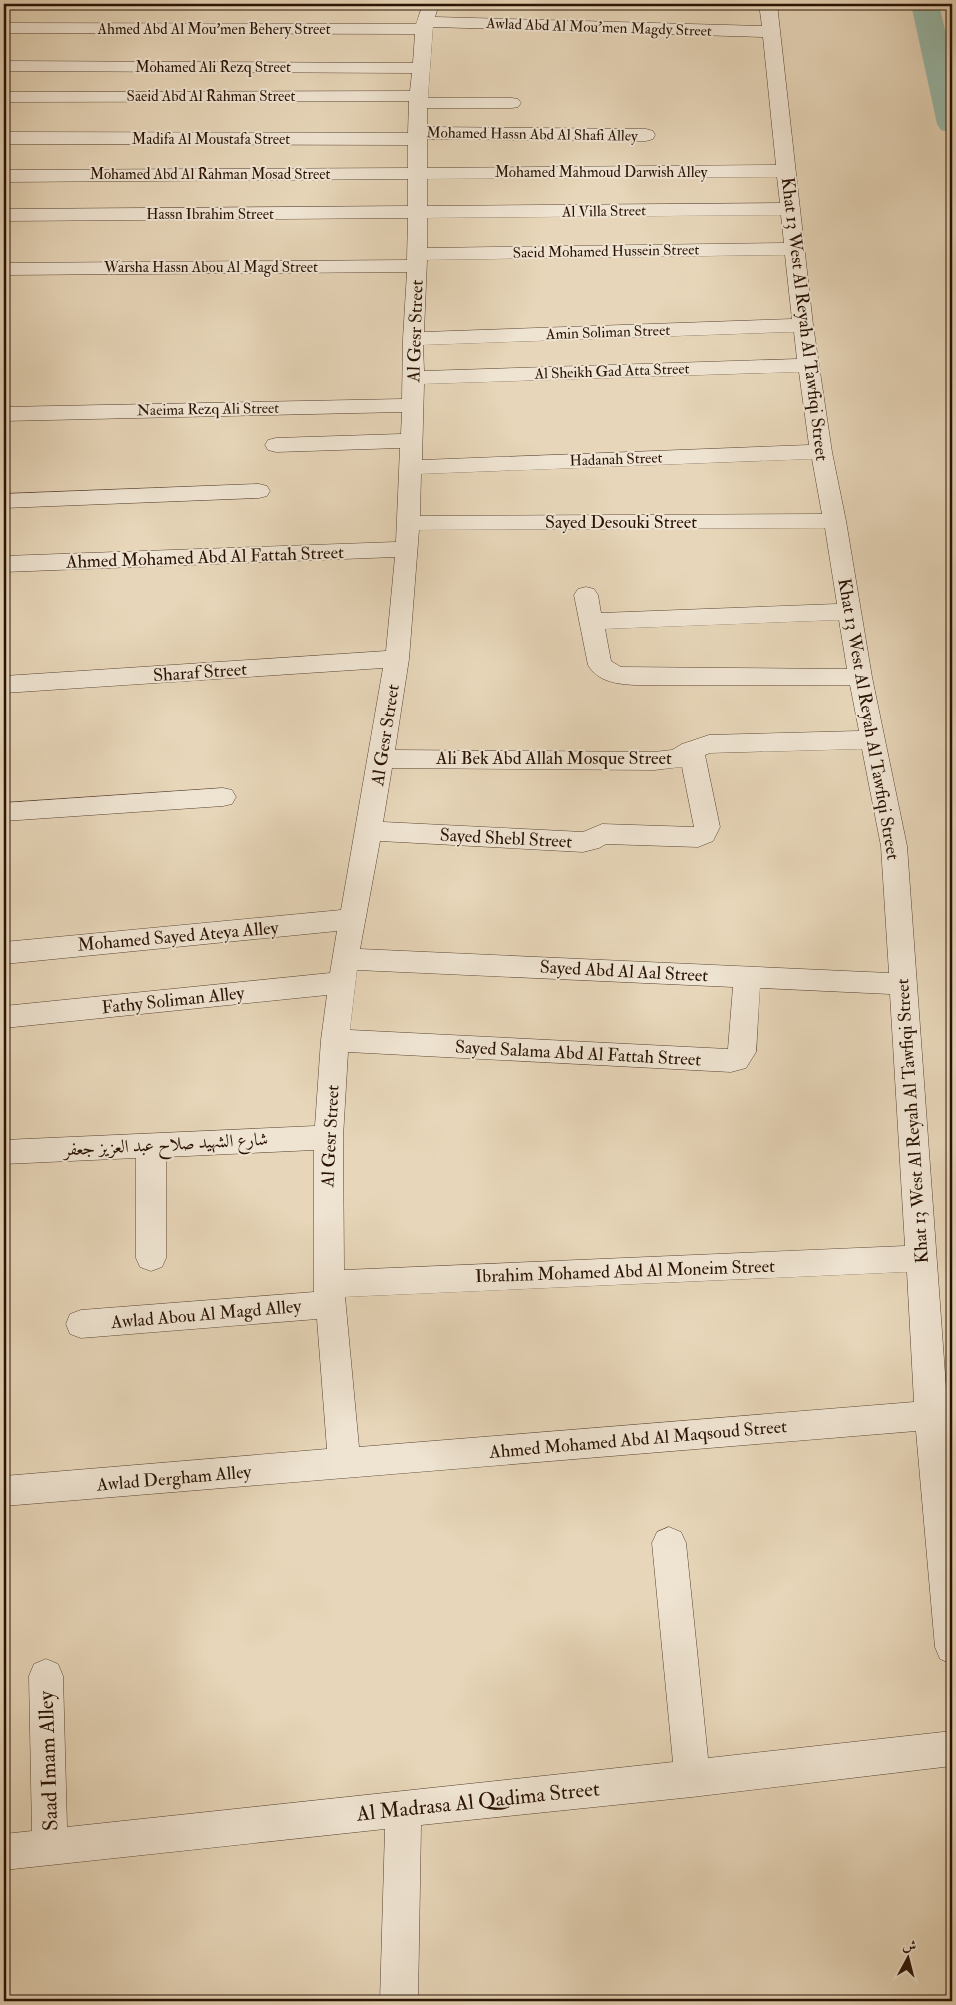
<svg xmlns="http://www.w3.org/2000/svg" width="956" height="2005" viewBox="0 0 956 2005" font-family="'IM FELL Double Pica',Amiri,serif">
	<rect width="100%" height="100%" fill="#e7d6b9"/>
	<filter id="stains"><feTurbulence type="fractalNoise" baseFrequency=".004" numOctaves="4"/><feColorMatrix values="0 0 0 0 .2 0 0 0 0 .09 0 0 0 0 .02 0 0 0 .5 -.17"/></filter>
	<radialGradient id="worn" r=".72"><stop offset=".6" stop-color="#630" stop-opacity="0"/><stop offset="1" stop-color="#630" stop-opacity=".3"/></radialGradient>
	<g fill="none" stroke-linecap="round" stroke-linejoin="round">
		<path fill="#98baaa" fill-rule="evenodd" d="M911 4H939L952 60V133L941 130 937 124Z"/>
		<g stroke="#584331" stroke-width="1">
			<path id="minor" d="M423 4H439L435 17 762 26 759 4H777L813 325 832 452 846 521 872 677 907 846 952 1471V1664L940 1659 935 1647 916 1431 4 1506V1476L327 1449 317 1319 81 1338 70 1334 66 1324 70 1314 81 1310 314 1292V1150L166 1157V1258L162 1267 151 1271 140 1267 136 1258V1158L4 1164V1140L315 1126 321 1040 327 995 4 1028V1006L330 973 337 931 4 964V942L341 910 383 668 4 693V676L386 651 395 557 4 572V556L396 542 400 448 276 452 268 450 265 445 268 440 276 438 401 434 402 412 4 421V407L402 399 403 339 407 272 4 275V263L407 260 408 218 4 221V209L408 206V179L4 182V170L408 168V145L4 144V132L408 133 409 101 4 102V92L410 91 412 73 4 71V61L413 63 415 34 4 33V23L416 24ZM433 27 763 37 776 165 427 168V139L646 141 653 139 655 135 653 131 646 129 427 127V108H512L518 107 521 103 518 99 512 98H428ZM777 177 780 203 427 206V179ZM781 215 784 243 427 248V218ZM785 255 792 319 424 332 427 260ZM794 332 797 359 424 371 423 345ZM799 372 809 445 422 460 424 384ZM812 459 822 514 420 516 421 474ZM825 528 837 604 601 613 598 595 594 589 586 587 578 589 574 595 588 665C598 682 617 684 635 685H850L859 731 709 735 682 744 672 750 654 752 395 750 409 659 419 530ZM839 620 847 669 621 667 611 661 605 629ZM862 749 881 846 889 973 360 949 380 841 583 852 599 848 606 844 698 847 713 841 720 827 705 755 710 753ZM682 767 694 827 602 824 583 832 383 822 392 768 654 770ZM357 970 733 987 728 1049 350 1030ZM760 988 890 994 905 1246 344 1270 343 1137 348 1052 731 1072 746 1068 756 1052ZM907 1272 914 1402 359 1447 345 1297Z
				M259 484 267 486 270 491 267 496 259 498 4 508V494Z
				M223 788 232 790 236 797 232 804 223 806 4 821V803Z
				M669 1527 681 1532 686 1543 708 1758 952 1731V1766L692 1797 421 1825 418 2001H380L385 1829 4 1870V1834L32 1831 29 1676 34 1664 46 1659 58 1664 63 1676 67 1827 673 1762 652 1543 657 1532Z"/>
		</g>
		<use href="#minor" fill="#efe4d2" fill-rule="evenodd"/>
	</g>
	<g text-anchor="middle" stroke-width="4" stroke-linejoin="round" paint-order="stroke">
		<g font-size="15" fill="#291204" stroke="#efe4d2">
			<text transform="translate(599 27) rotate(2)" y="5">Awlad Abd Al Mou'men Magdy Street</text>
			<text x="214" y="34">Ahmed Abd Al Mou'men Behery Street</text>
			<text x="213" y="72">Mohamed Ali Rezq Street</text>
			<text x="211" y="101">Saeid Abd Al Rahman Street</text>
			<text transform="translate(532 134) rotate(1)" y="5">Mohamed Hassn Abd Al Shafi Alley</text>
			<text x="211" y="144">Madifa Al Moustafa Street</text>
			<text x="601" y="177">Mohamed Mahmoud Darwish Alley</text>
			<text x="210" y="179">Mohamed Abd Al Rahman Mosad Street</text>
			<text transform="translate(604 211) rotate(-1)" y="5">Al Villa Street</text>
			<text x="210" y="219">Hassn Ibrahim Street</text>
			<text transform="translate(606 251) rotate(-1)" y="5">Saeid Mohamed Hussein Street</text>
			<text x="211" y="272">Warsha Hassn Abou Al Magd Street</text>
			<text transform="translate(608 332) rotate(-2)" y="5">Amin Soliman Street</text>
			<text transform="translate(612 371) rotate(-2)" y="5">Al Sheikh Gad Atta Street</text>
			<text transform="translate(208 409) rotate(-1)" y="5">Naeima Rezq Ali Street</text>
			<text transform="translate(616 459) rotate(-2)" y="5">Hadanah Street</text>
		</g>
		<g font-size="18" fill="#291204" stroke="#efe4d2">
			<text transform="translate(805 319) rotate(83)" y="6">Khat 13 West Al Reyah Al Tawfiqi Street</text>
			<text transform="translate(415 331) rotate(-88)" y="6">Al Gesr Street</text>
			<text x="621" y="528">Sayed Desouki Street</text>
			<text transform="translate(205 557) rotate(-2)" y="6">Ahmed Mohamed Abd Al Fattah Street</text>
			<text transform="translate(200 672) rotate(-4)" y="6">Sharaf Street</text>
			<text transform="translate(869 719) rotate(80)" y="6">Khat 13 West Al Reyah Al Tawfiqi Street</text>
			<text transform="translate(385 735) rotate(-81)" y="6">Al Gesr Street</text>
			<text x="554" y="764">Ali Bek Abd Allah Mosque Street</text>
			<text transform="translate(506 838) rotate(3)" y="6">Sayed Shebl Street</text>
			<text transform="translate(178 936) rotate(-5)" y="6">Mohamed Sayed Ateya Alley</text>
			<text transform="translate(624 971) rotate(3)" y="6">Sayed Abd Al Aal Street</text>
			<text transform="translate(173 1000) rotate(-6)" y="6">Fathy Soliman Alley</text>
			<text transform="translate(578 1053) rotate(3)" y="6">Sayed Salama Abd Al Fattah Street</text>
			<text transform="translate(912 1121) rotate(-94)" y="6">Khat 13 West Al Reyah Al Tawfiqi Street</text>
			<text transform="translate(330 1136) rotate(-87)" y="6">Al Gesr Street</text>
			<text transform="translate(166 1144) rotate(-3)" y="6">شارع الشهيد صلاح عبد العزيز جعفر</text>
			<text transform="translate(625 1271) rotate(-2)" y="6">Ibrahim Mohamed Abd Al Moneim Street</text>
			<text transform="translate(206 1314) rotate(-5)" y="6">Awlad Abou Al Magd Alley</text>
			<text transform="translate(638 1439) rotate(-5)" y="6">Ahmed Mohamed Abd Al Maqsoud Street</text>
			<text transform="translate(174 1478) rotate(-5)" y="6">Awlad Dergham Alley</text>
		</g>
		<g font-size="21" fill="#291204" stroke="#efe4d2">
			<text transform="translate(48 1761) rotate(-92)" y="7">Saad Imam Alley</text>
			<text transform="translate(478 1801) rotate(-6)" y="7">Al Madrasa Al Qadima Street</text>
		</g>
	</g>
	<rect width="956" height="2005" fill="none" stroke="#e7d6b9" stroke-width="20"/>
	<rect x="5" y="5" width="946" height="1995" fill="none" stroke="#291204" stroke-width="2.5"/>
	<rect x="10" y="10" width="936" height="1985" fill="none" stroke="#291204"/>
	<g transform="translate(908 1958) rotate(7)" stroke="#efe4d2" stroke-width="4" paint-order="stroke">
	<path d="M0-4L9 19L0 12L-9 19Z" fill="#291204"/>
	<text y="-8" font-size="14" font-weight="bold" text-anchor="middle" fill="#291204">ش</text>
	</g>
	<rect width="100%" height="100%" filter="url(#stains)"/>
	<rect width="100%" height="100%" fill="url(#worn)"/>
</svg>
